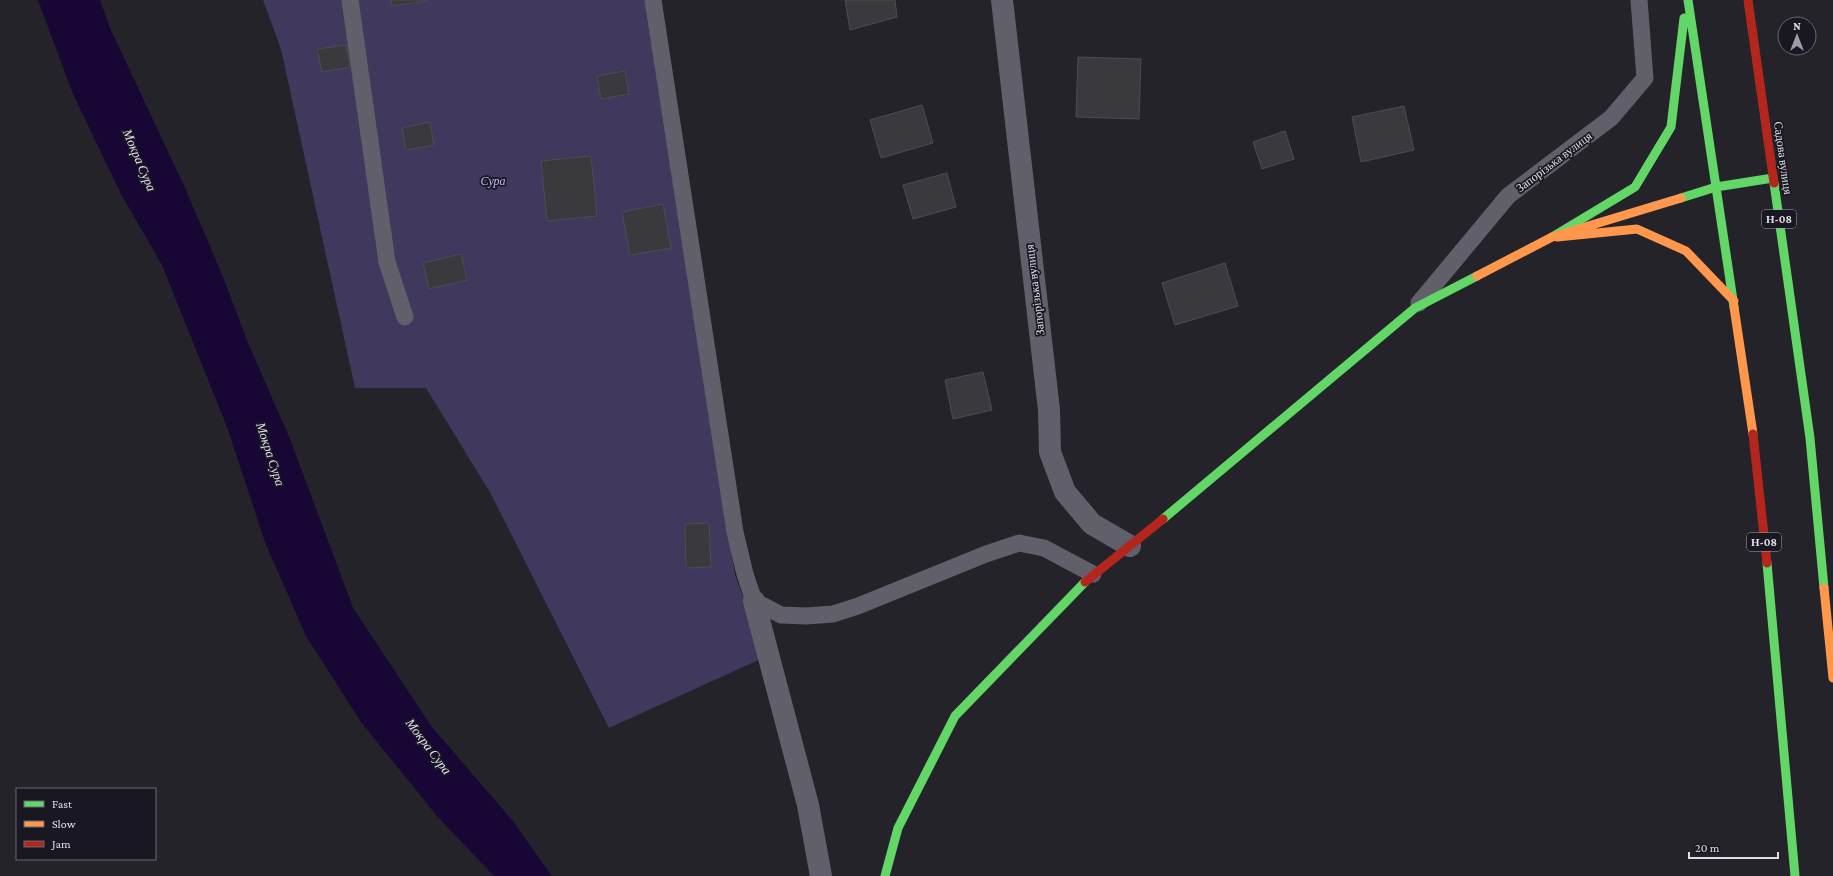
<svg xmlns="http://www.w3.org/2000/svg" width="1833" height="876" viewBox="0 0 1833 876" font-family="'Crimson Pro',serif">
	<rect width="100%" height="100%" fill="#242329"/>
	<path fill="#41385e" d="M263 0H646L735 575 765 657 609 728 491 494 426 388H355L281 49Z"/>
	<path fill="#180635" d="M38 0H100L110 28 185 188 221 272 248 343 290 439 353 608 431 726 512 820 552 876H494L437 816 361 722 306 636 265 542 227 427 162 265 121 194 73 94Z"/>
	<path fill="#3a393e" stroke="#4d4c51" d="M391 0H427L428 1 392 6Z
		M845 0H895L897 17 850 30Z
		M346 45 350 67 322 72 317 49Z
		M1078 57 1141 59 1139 119 1076 117Z
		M625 71 629 94 601 99 597 76Z
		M922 105 933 143 881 158 870 120Z
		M1404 106 1414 150 1361 162 1352 117Z
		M430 122 434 145 406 150 402 128Z
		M1285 131 1294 159 1262 169 1253 142Z
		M591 156 597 216 547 221 541 161Z
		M947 173 956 207 913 219 903 185Z
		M663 204 671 248 630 255 622 212Z
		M461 254 467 280 429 289 423 263Z
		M1225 263 1238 306 1175 325 1162 283Z
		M983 372 992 410 953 419 945 380Z
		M709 523 711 567 686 568 685 524Z"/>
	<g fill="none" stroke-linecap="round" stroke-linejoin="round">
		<path stroke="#615f6a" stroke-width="17" d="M350 0 387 262 405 317
			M653 0 735 532 745 574 754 601 781 615 806 616 833 614 858 606 986 554 1019 543 1044 548 1093 574
			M1419 303 1508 196 1611 118 1645 78 1639 0"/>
		<path stroke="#615f6a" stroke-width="22" d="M1002 0 1049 410 1050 452 1065 492 1092 524 1130 546
			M754 601 808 805 821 876"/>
		<path stroke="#63d668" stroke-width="9" d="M1688 0 1734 307
			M1774 183 1810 438 1824 588
			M1681 198 1716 187 1773 178
			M1552 237 1635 187 1671 127 1684 18
			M1163 519 1415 308 1477 276
			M1767 563 1795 876
			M885 876 898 828 955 716 1085 582"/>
		<path stroke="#ff974d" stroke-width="9" d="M1557 237 1637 229 1686 251 1734 301
			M1477 276 1552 237 1681 198
			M1734 307 1753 434
			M1824 588 1833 678"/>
		<path stroke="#b3261e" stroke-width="9" d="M1748 0 1774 183
			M1753 434 1767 563
			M1085 582 1163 519"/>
	</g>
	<g text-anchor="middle" stroke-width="3.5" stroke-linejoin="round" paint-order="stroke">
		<g fill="#191722" stroke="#a4a2ab" stroke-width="1">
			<rect x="1762" y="210" width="34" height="18" rx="3"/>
			<rect x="1747" y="533" width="34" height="18" rx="3"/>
		</g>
		<g font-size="11" font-weight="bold" fill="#e0dee6">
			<text x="1779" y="223">Н-08</text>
			<text x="1764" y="546">Н-08</text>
		</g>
		<g font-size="12" fill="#e0dee6" stroke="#191722">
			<text transform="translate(1783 158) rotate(82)" y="4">Садова вулиця</text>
			<text transform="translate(1554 162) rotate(-37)" y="4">Запорізька вулиця</text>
			<text transform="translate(1035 290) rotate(-97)" y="4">Запорізька вулиця</text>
		</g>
		<g font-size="12" font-style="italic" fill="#c7bbf9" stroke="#191722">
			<text x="493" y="185">Сура</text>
		</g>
		<g font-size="13" font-style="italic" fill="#e3dff5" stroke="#191722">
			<text transform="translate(140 160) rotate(67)" y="5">Мокра Сура</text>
			<text transform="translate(271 454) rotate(72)" y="5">Мокра Сура</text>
			<text transform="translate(429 746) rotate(53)" y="5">Мокра Сура</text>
		</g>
	</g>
	<rect x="16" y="788" width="140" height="72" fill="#191722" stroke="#696770"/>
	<rect x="24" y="801" width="20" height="6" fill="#63d668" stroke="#696770"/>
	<text x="52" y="808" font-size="12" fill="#e0dee6">Fast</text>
	<rect x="24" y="821" width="20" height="6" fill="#ff974d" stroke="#696770"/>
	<text x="52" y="828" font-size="12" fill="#e0dee6">Slow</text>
	<rect x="24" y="841" width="20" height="6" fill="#b3261e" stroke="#696770"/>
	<text x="52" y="848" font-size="12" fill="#e0dee6">Jam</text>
	<g transform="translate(1797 36)"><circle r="19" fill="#191722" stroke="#696770"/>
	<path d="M0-3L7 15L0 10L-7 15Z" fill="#9e9da4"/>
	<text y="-6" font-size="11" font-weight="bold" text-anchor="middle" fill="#e0dee6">N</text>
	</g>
	<path d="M1689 852v6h89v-6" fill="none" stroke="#e0dee6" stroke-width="2"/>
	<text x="1695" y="852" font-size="12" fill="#e0dee6" stroke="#191722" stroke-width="3" paint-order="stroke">20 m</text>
</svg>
